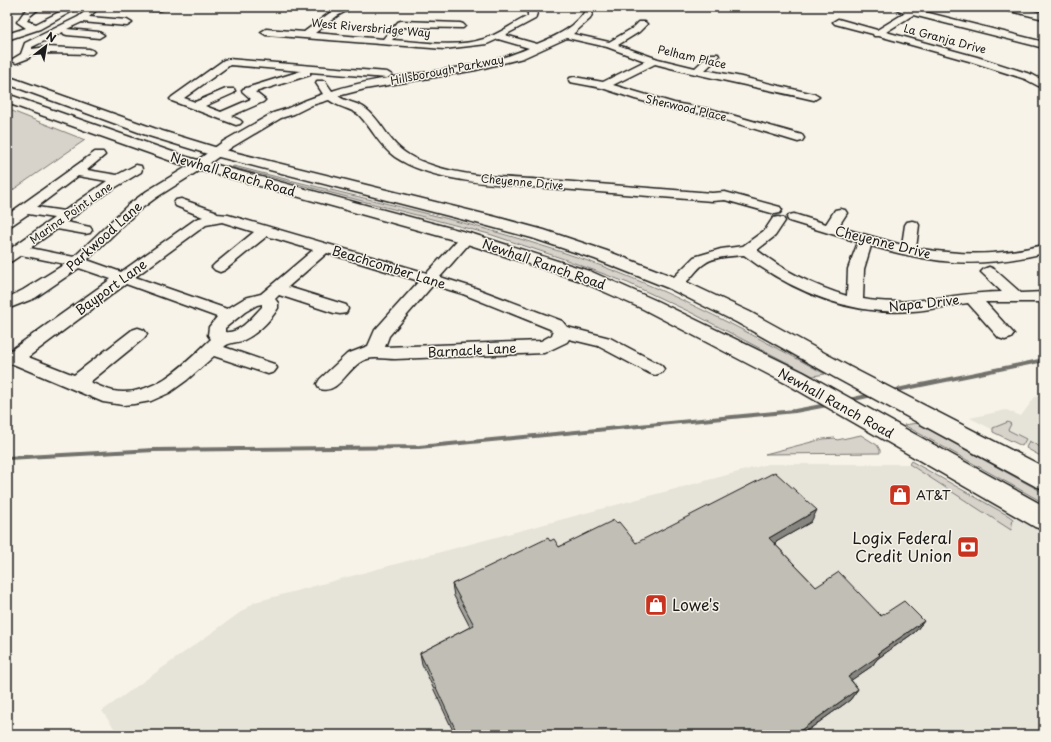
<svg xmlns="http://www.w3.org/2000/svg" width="1051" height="742" viewBox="0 0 1051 742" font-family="'Playpen Sans',sans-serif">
	<rect width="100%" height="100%" fill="#f7f3e8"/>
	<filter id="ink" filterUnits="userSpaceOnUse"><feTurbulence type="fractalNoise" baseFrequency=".025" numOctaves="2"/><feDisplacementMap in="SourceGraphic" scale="8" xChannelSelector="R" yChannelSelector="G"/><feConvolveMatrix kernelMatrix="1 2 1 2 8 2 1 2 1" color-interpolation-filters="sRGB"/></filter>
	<g filter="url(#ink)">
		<path fill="#e6e3d9" d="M1044 395V456L970 418 1006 410 1021 416 1035 397Z
			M1044 463V735H119L102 711 255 602 768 464H907L979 504Z"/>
		<path fill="#d7d3cb" stroke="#7a7874" d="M7 109 85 140 7 194Z
			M234 166C345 195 456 217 565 253 656 283 741 328 825 374L813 376 690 312 628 283 561 258 489 234 232 167Z
			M1008 422 1011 424 1008 430 1026 439 1022 446 993 432V428Z
			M917 423 1044 493V503L904 425Z
			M861 435 877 445 880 450V453L765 454 823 439 835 438 837 440Z
			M1029 441 1044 449V458L1026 448Z
			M911 461 1009 516 1013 519 1011 530 909 464Z"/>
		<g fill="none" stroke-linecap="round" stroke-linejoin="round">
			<path stroke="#72716c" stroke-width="4" d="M892 391 1044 360
				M849 400 872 395
				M7 458 154 450 419 447 795 411 827 405"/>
			<g stroke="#1c1c1c" stroke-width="3">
				<path id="minor" d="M31 7H41L30 16 27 21 36 24 69 7 78 8 40 29 7 40V34L26 28 17 22 24 12Z
					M91 7H100L89 17 127 20 132 23 127 26 82 22 67 29 99 32 104 35 99 38 67 35 64 34 63 32 32 47V49L47 47 89 49 92 50 94 52 92 54 47 53 30 55 29 58 16 63 11 60 21 54 25 43 78 17Z
					M139 7H165V8C160 12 144 11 139 7Z
					M343 7H354L337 16 315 33 383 39 398 22 401 21 460 23 463 24 465 26 463 28 403 27 392 40C422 42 456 48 484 39 499 34 514 23 528 16V13L523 7H532L537 13 535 19 505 35 537 44C556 36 578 27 587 7H595L590 19 573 34 609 42 633 28 639 22H645L647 24 639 32 618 45 658 59 695 68 710 54H718L719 56 718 58 705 70 737 76 814 94 819 97 814 100C761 88 708 78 655 64L613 85 674 103 714 110 802 135 804 138 802 141 798 142 709 115 673 109 635 99 602 88 570 82 569 80 570 78 574 77 603 82 645 61 607 47 567 38 523 58 476 70 365 89 338 96C347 103 358 102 366 109 386 125 387 144 414 158 455 178 504 177 548 180 603 184 657 189 712 193L725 192 780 207 782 210 780 213 775 214 725 200 712 201C662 197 611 193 561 189 512 185 437 185 395 157 379 146 372 128 358 114 349 108 338 107 329 100L312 105 294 114 281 118 232 147 203 168 157 197 138 211 87 260 121 272 196 219 203 217 176 206 174 203 176 200 181 199 215 211 217 214 228 215 427 273 462 235 467 234 472 235 474 238 440 277 475 288 562 321 567 327 610 338 661 365 664 369 661 373 655 375 649 373 598 346 569 339 567 342 544 353 395 359C382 359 370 355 359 363 346 372 337 394 320 389L317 384 320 379 347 354 368 346 375 330 419 281 327 253 288 287 346 305 348 309 346 313 340 314 334 313 279 295 275 299 278 303V308C271 320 257 334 244 340 238 343 228 342 224 347L274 364 277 368 274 372 268 374 214 356 187 380 169 393 151 401 134 404 123 405 103 402 13 364 7 365V353L111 279 79 268 35 298 7 309V298L23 290 65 264 21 255 12 261 7 263V251L54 218 28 214 12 225 7 226V215L95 152H103L105 155 87 170 117 175 136 165 141 166 142 169 141 172 106 193 66 222 90 227 92 230 90 233 85 234 57 229 30 248 74 257 128 205 147 191 195 162 224 141 273 113 286 109 304 101 323 94 316 83 317 81H325L332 91C396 70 467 75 529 48L498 39 487 44 444 49 266 35 261 32 266 29 304 32 331 12ZM78 176 107 181 64 211 37 207ZM222 222 254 232 215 264 212 267 215 270 220 272 225 270 267 236 313 250 261 294 245 298 227 309 135 277 206 225ZM126 284 217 317 209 327 208 335 211 339C185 364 153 398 113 391 106 389 97 385 90 382L144 338 147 334 144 330 138 328 132 330 74 375 28 357ZM433 285 463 294 550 329 553 332 552 335 541 341 385 347 389 336ZM257 305 262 304V307C253 316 240 334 225 332V328L245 312Z
					M892 7H905L1044 42V48L913 15 886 32 977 57 1033 75 1044 81V89L1025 79 969 61 879 36H874L873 34 835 24 833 22 838 19 877 30 905 13Z
					M1000 7H1016L1044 13V19L1001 9Z
					M228 59 387 72 392 75 387 78 310 72V75L255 92 265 100 263 102 231 116 240 120 242 122 240 124 236 125 172 101 170 99 172 97 224 60ZM230 65 301 71 243 89 242 91 251 99 221 112 205 106 234 93 235 91 234 89H226L195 102 184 98Z
					M840 209 845 210 847 213 838 227 902 245 905 225 907 222 912 221 917 222 919 225 916 248 922 249C967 256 1000 255 1044 245V253C979 269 935 264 871 246L864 269 863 299C909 308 955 292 1002 292L981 272 984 269 989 267 994 269 1021 293 1044 292V302H985L1014 334 1011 338 1005 340 999 338 968 303C950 305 932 310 913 311 851 316 793 292 744 255 732 256 714 256 704 264 692 272 686 291 669 287L667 284 694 257 721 249 743 246 765 230 773 218 778 217 783 218 785 221 775 236 757 250C784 271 814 286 847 296L848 269 858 242 789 221 787 218 789 215 794 214 826 224 835 210Z"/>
			</g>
			<g stroke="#1c1c1c" stroke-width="3">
				<path id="major" d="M7 76 159 130 221 149 496 217 544 230 607 251 682 280 750 312 850 367 1044 467V489L1035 486 834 377 736 322 668 288 595 259 532 238 484 225 211 155 149 136 7 84Z
					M7 94 187 157 473 234 592 272 657 301 803 372 1044 506V530L1035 527 787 384 643 309 578 280 461 242 177 163 7 103Z"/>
			</g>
			<use href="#minor" fill="#f7f3e8" fill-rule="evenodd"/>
			<use href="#major" fill="#f7f3e8" fill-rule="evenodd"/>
		</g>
		<path fill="#a5a39c" stroke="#1c1c1c" d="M811 522 774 543 816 587 881 616 924 621 915 632 877 659 872 666 851 680 858 689 850 700 801 735H455L422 664 420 653 470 627 454 596 452 584 550 541 559 547 616 523 636 543Z"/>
		<path fill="#86857f" stroke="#1c1c1c" d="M817 510 811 522 764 549 769 538Z
			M924 621 915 632 877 659 872 666 840 688 848 677 878 653Z
			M858 689 850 700 801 735H794Z"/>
		<path fill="#c0beb5" stroke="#1c1c1c" d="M775 472 817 510 769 538 816 587 839 572 881 616 904 601 924 621 878 653 880 655 848 677 858 689 794 735H458L420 653 474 625 452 584 548 538 550 541 554 539 559 547 614 520 616 523 619 522 636 543Z"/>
	</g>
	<defs>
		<g id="shop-square" transform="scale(1.15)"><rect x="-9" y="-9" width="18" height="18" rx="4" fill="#c8321e" stroke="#f7f3e8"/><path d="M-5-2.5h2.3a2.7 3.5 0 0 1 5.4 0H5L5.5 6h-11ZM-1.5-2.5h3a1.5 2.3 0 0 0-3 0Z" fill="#fff"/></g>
		<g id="bank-square" transform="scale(1.15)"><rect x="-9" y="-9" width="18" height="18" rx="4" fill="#c8321e" stroke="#f7f3e8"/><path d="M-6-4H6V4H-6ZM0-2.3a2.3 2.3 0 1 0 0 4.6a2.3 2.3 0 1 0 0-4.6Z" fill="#fff"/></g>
	</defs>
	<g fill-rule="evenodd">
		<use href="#shop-square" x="900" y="495"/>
		<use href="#bank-square" x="968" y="547"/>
		<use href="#shop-square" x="656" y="605"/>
	</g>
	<g text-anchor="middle" stroke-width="3" stroke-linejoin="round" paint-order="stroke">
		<g font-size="11" fill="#1c1c1c" stroke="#f7f3e8">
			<text transform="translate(371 28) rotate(5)" y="4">West Riversbridge Way</text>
			<text transform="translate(945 39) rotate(15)" y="4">La Granja Drive</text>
			<text transform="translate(692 57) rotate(13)" y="4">Pelham Place</text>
			<text transform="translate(447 70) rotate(-11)" y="4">Hillsborough Parkway</text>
			<text transform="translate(686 108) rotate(13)" y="4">Sherwood Place</text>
			<text transform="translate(522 182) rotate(5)" y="4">Cheyenne Drive</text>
			<text transform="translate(71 213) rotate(-35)" y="4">Marina Point Lane</text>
		</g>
		<g font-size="13" fill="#1c1c1c" stroke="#f7f3e8">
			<text transform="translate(233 174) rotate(16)" y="5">Newhall Ranch Road</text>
			<text transform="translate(104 236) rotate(-42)" y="5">Parkwood Lane</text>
			<text transform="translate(883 242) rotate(14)" y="5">Cheyenne Drive</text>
			<text transform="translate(544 264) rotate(19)" y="5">Newhall Ranch Road</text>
			<text transform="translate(389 267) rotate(17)" y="5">Beachcomber Lane</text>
			<text transform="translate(111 287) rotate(-36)" y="5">Bayport Lane</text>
			<text transform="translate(924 303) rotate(-6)" y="5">Napa Drive</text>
			<text transform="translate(472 350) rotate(-3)" y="5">Barnacle Lane</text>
			<text transform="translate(836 403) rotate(29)" y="5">Newhall Ranch Road</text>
		</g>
		<g font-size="13" fill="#1c1c1c" stroke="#f7f3e8" text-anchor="start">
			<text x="916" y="500">AT&amp;T</text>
		</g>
		<g font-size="16" fill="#1c1c1c" stroke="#f7f3e8" text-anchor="end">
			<text x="952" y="544">Logix Federal<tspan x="952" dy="18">Credit Union</tspan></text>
			<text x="672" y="611" text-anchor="start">Lowe's</text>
		</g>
	</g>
	<rect width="1051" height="742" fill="none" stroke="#f7f3e8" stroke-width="24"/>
	<rect x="12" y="12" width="1027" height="718" fill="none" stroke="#1c1c1c" stroke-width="1.5" filter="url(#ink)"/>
	<g transform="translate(46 46) rotate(31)" stroke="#f7f3e8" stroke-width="3" paint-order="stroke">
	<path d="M0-3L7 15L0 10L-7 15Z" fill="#1c1c1c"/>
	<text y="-6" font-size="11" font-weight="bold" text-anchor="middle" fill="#1c1c1c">N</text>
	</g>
</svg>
